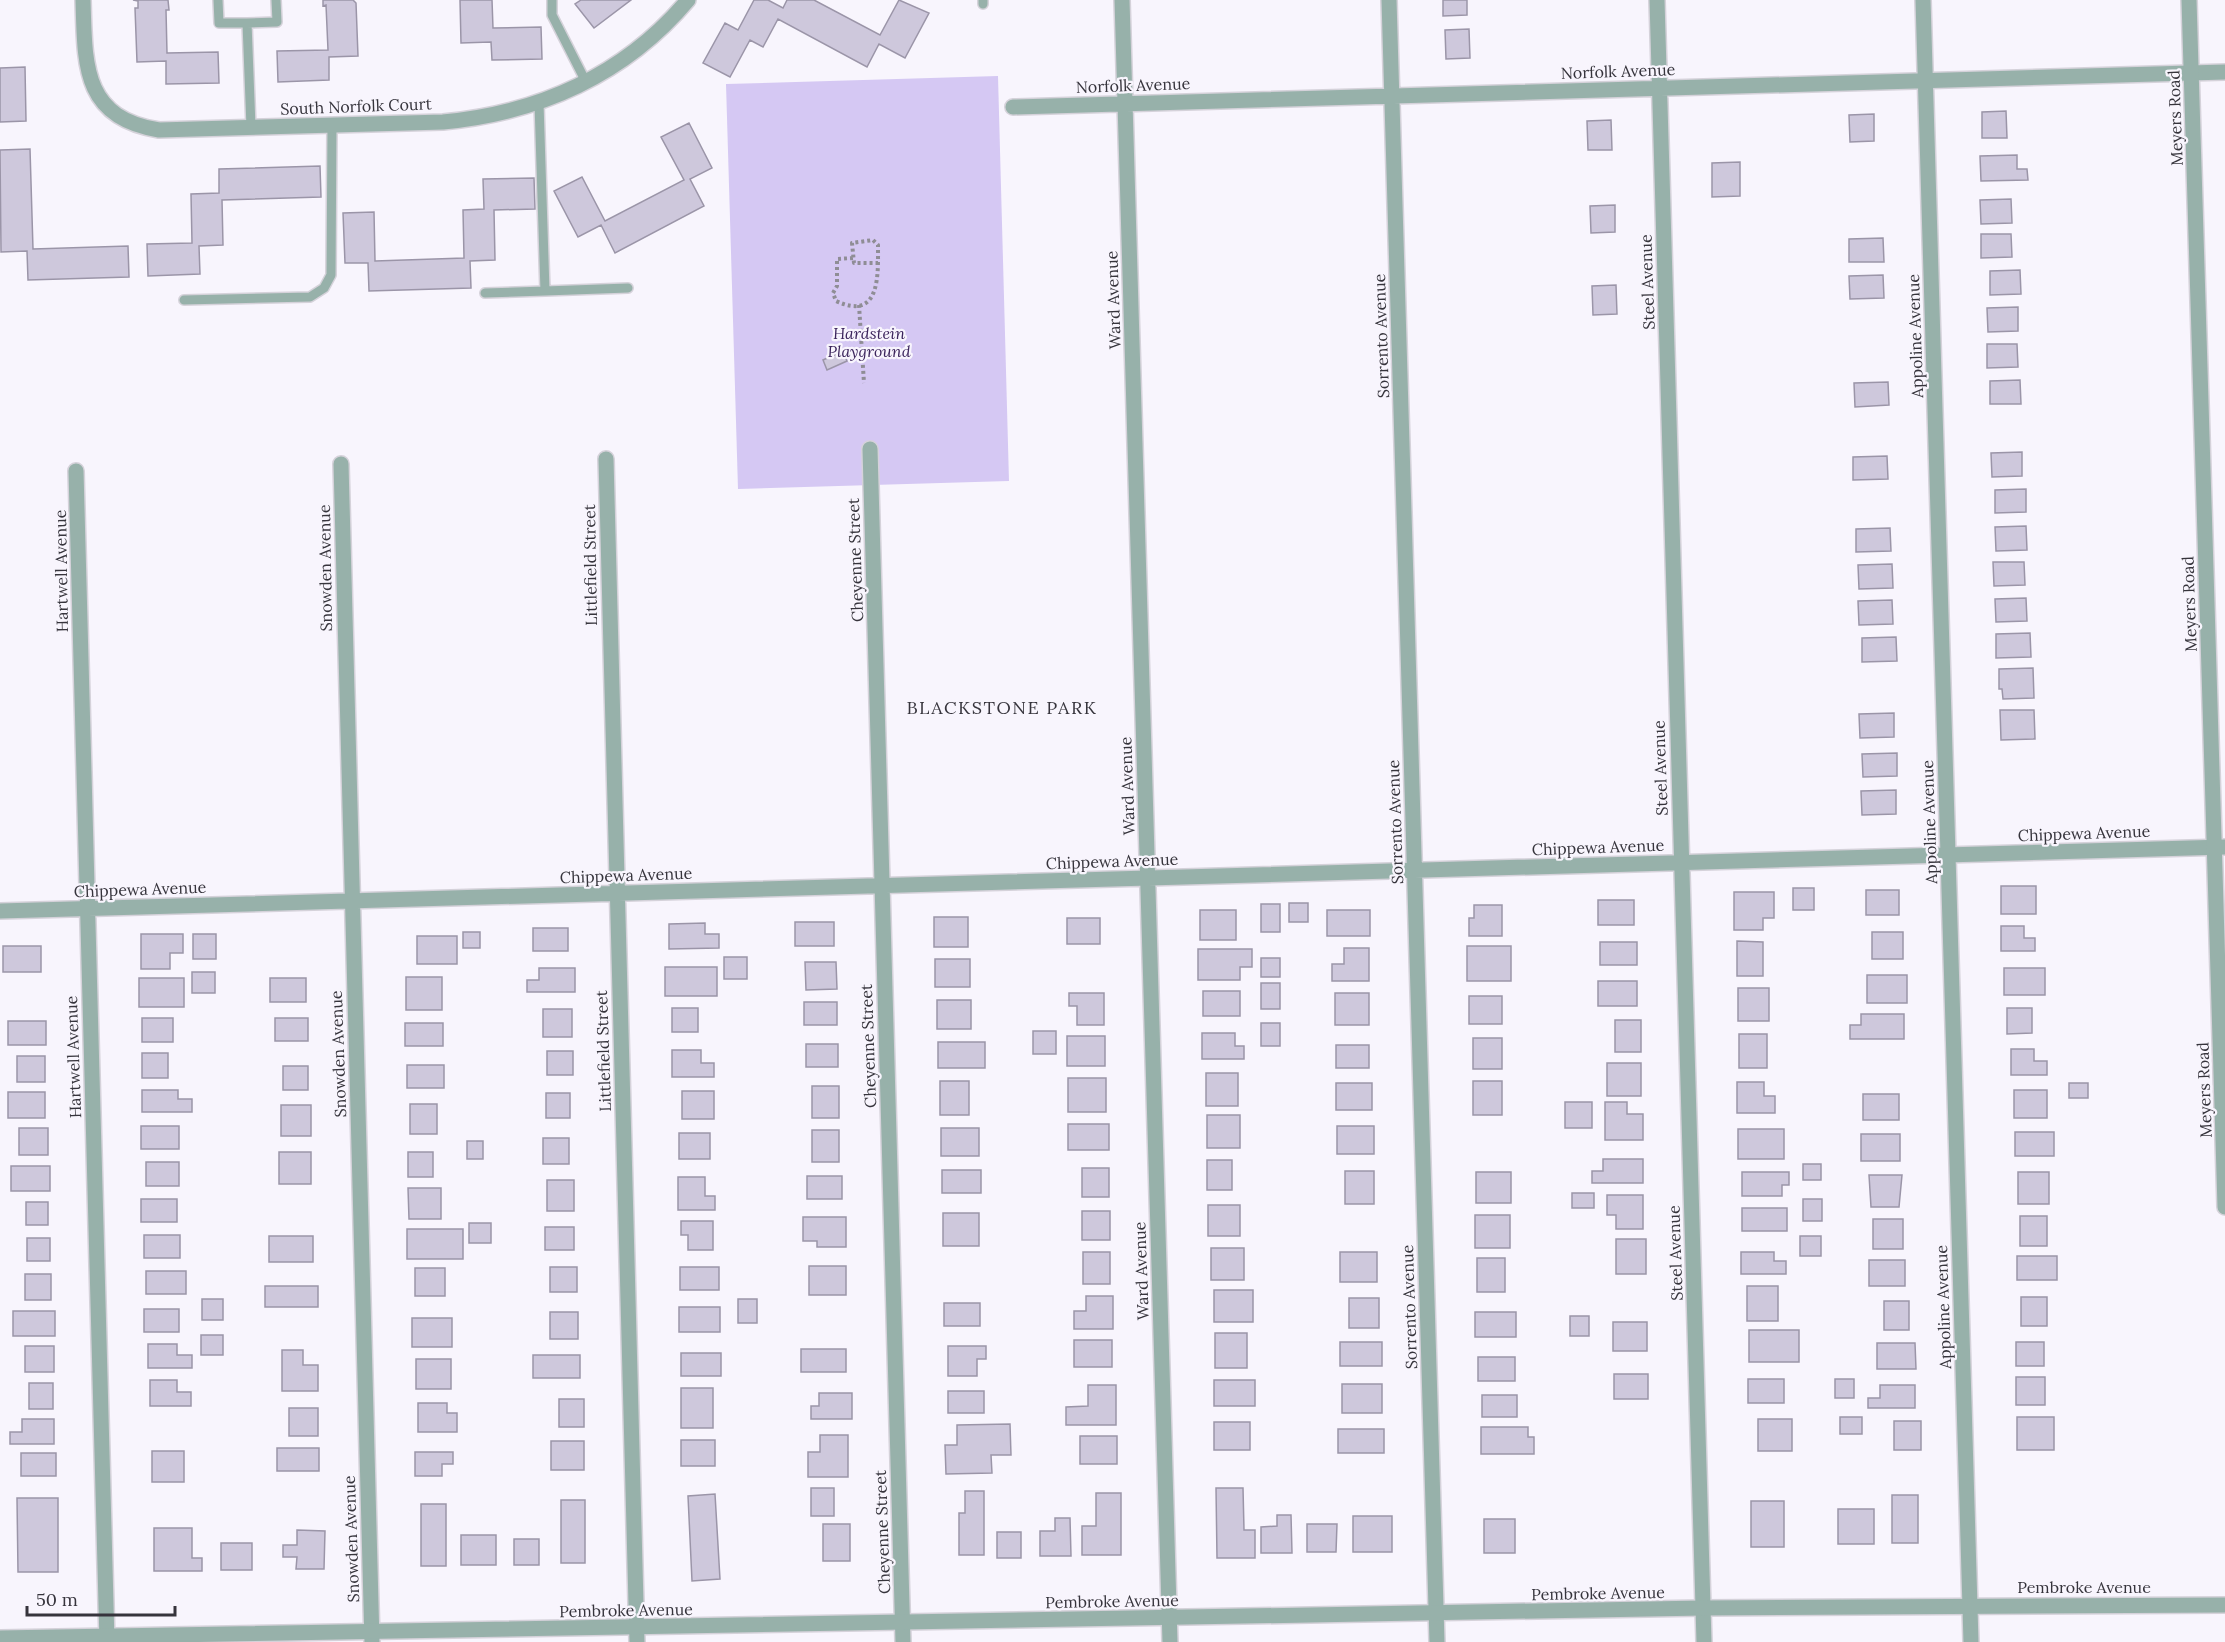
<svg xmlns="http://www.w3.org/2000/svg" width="2225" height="1642" viewBox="0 0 2225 1642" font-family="Lora,serif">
	<rect width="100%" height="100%" fill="#f8f5fd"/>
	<path fill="#d5c8f3" d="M998 76 1009 481 738 489 726 84Z"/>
	<path fill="#cec8dc" stroke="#9b95a8" stroke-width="1.5" d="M133 0H168L169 10H166L167 53 218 52 219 83 166 84V61L137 62 135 8H138V1Z
		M323 0H353L356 3 358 56 329 57V80L278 82 277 51 328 50 326 5 323 6Z
		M460 0H492L493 28 541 27 542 59 492 60 491 42 461 43Z
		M581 0H631L594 28 575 4Z
		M754 0H768L783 8 787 0H814L880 35 899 0 929 13 905 58 879 44 867 67 778 19 763 47 750 40 730 77 703 63 725 23 738 30Z
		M1443 0H1467V15L1443 16Z
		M1469 29 1470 58 1446 59 1445 30Z
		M25 67 26 121 0 122V68Z
		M2006 111 2007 138H1982V112Z
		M1874 114V141L1850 142 1849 115Z
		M1611 120 1612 150H1588L1587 121Z
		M689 123 712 168 690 179 704 206 615 253 601 225 578 237 554 191 582 177 605 221 684 180 661 137Z
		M30 149 33 249 128 246 129 277 28 280 27 251 1 252 0 150Z
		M2017 155V169H2027L2028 180 1981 181 1980 156Z
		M1740 162V196L1712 197V163Z
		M320 166 321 197 222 200 223 245 199 246 200 274 148 276 147 244 192 243 191 194 219 193V169Z
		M534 178 535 209 494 210 495 260 470 261 471 288 369 291 368 263H345L343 213 374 212 375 261 464 258 463 210 484 209 483 179Z
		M2011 199 2012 223 1981 224 1980 200Z
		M1615 205V232L1591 233 1590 206Z
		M1981 234H2011L2012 257 1981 258Z
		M1883 238 1884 262H1849V239Z
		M2020 270 2021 294 1990 295V271Z
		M1883 275 1884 298 1850 299 1849 276Z
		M1616 285 1617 314 1593 315 1592 286Z
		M2018 307V331L1988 332 1987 308Z
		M1987 344H2017L2018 367 1987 368Z
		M843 351 847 361 827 370 823 360Z
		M2020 380 2021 404H1990V381Z
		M1888 382 1889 405 1855 407 1854 383Z
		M2022 452V476L1992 477 1991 453Z
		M1887 456 1888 479 1853 480V457Z
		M2026 489V512L1995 513V490Z
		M2026 526 2027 550 1996 551 1995 527Z
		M1890 528 1891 551 1856 552V529Z
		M1993 562H2024L2025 585 1994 586Z
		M1892 564 1893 588 1859 589 1858 565Z
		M2026 598 2027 621 1996 622 1995 599Z
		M1892 600 1893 624 1859 625 1858 601Z
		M2030 633 2031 657 1996 658V634Z
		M1896 637 1897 661 1862 662V638Z
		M2033 668 2034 698 2003 699 2002 689H1999V669Z
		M2000 710H2034L2035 739 2001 740Z
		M1894 713V737L1860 738 1859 714Z
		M1897 753V776L1863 777 1862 754Z
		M1896 790V814L1862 815 1861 791Z
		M2001 886H2036V914H2001Z
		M1793 888H1814V910H1793Z
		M1866 890H1899V915H1866Z
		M1734 892H1774V918H1763V930H1734Z
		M1598 900H1634V925H1598Z
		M1289 903H1308V922H1289Z
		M1261 904H1280V932H1261Z
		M1474 905H1502V936H1469V918H1474Z
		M1200 910H1236V940H1200Z
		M1327 910H1370V936H1327Z
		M934 917H968V947H934Z
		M1067 918H1100V944H1067Z
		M795 922H834V946H795Z
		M705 923V934H719V948L669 949V924Z
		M2001 926H2024V938H2035V951H2001Z
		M533 928H568V951H533Z
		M463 932H480V948H463Z
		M1872 932H1903V959H1872Z
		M141 934H183V953H170V969H141Z
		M193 934H216V959H193Z
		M417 936H457V964H417Z
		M1737 941 1763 942V976H1737Z
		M1600 942H1637V965H1600Z
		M3 946H41V972H3Z
		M1467 946H1511V981H1467Z
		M1344 948H1369V981H1332V964H1344Z
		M1198 949H1252V967H1240V980H1198Z
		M724 957H747V979H724Z
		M1261 958H1280V977H1261Z
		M935 959H970V987H935Z
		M805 962H836L837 989 806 990Z
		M665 967H717V996H665Z
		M539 968H575V992H527V980H539Z
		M2004 968H2045V995H2004Z
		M192 972H215V993H192Z
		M1867 975H1907V1003H1867Z
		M406 977H442V1010H406Z
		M139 978H184V1007H139Z
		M270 978H306V1002H270Z
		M1598 981H1637V1006H1598Z
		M1261 983H1280V1009H1261Z
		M1738 988H1769V1021H1738Z
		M1203 991H1240V1016H1203Z
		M1069 993H1104V1025H1077V1006H1069Z
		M1335 993H1369V1025H1335Z
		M1469 996H1502V1024H1469Z
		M937 1000H971V1029H937Z
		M804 1002H837V1025H804Z
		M672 1008H698V1032H672Z
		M2007 1008H2032V1033L2007 1034Z
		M543 1009H572V1037H543Z
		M1861 1014H1904V1039H1850V1025H1861Z
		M142 1018H173V1042H142Z
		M275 1018H308V1041H275Z
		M1615 1020H1641V1052H1615Z
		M8 1021H46V1045H8Z
		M405 1023H443V1046H405Z
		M1261 1023H1280V1046H1261Z
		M1033 1031H1056V1054H1033Z
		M1202 1033H1235V1046H1244V1059H1202Z
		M1739 1034H1767V1068H1739Z
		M1067 1036H1105V1066H1067Z
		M1473 1038H1502V1069H1473Z
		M938 1042H985V1068H938Z
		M806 1044H838V1067H806Z
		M1336 1045H1369V1068H1336Z
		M2011 1049H2034V1061H2047V1075H2011Z
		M672 1050H701V1063H714V1077H672Z
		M547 1051H573V1075H547Z
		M142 1053H168V1078H142Z
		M17 1056H45V1082H17Z
		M1607 1063H1641V1096H1607Z
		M407 1065H444V1088H407Z
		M283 1066H308V1090H283Z
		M1206 1073H1238V1106H1206Z
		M1068 1078H1106V1112H1068Z
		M940 1081H969V1115H940Z
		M1473 1081H1502V1115H1473Z
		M1737 1082H1764V1096H1775V1113H1737Z
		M1336 1083H1372V1110H1336Z
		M2069 1083H2088V1098H2069Z
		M812 1086H839V1118H812Z
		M142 1090H178V1099H192V1112H142Z
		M2014 1090H2047V1118H2014Z
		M682 1091H714V1119H682Z
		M8 1092H45V1118H8Z
		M546 1093H570V1118H546Z
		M1863 1094H1899V1120H1863Z
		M1565 1102H1592V1128H1565Z
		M1605 1102H1627V1114H1643V1140H1605Z
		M410 1104H437V1134H410Z
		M281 1105H311V1136H281Z
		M1207 1115H1240V1148H1207Z
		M1068 1124H1109V1150H1068Z
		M141 1126H179V1149H141Z
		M1337 1126H1374V1154H1337Z
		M19 1128H48V1155H19Z
		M941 1128H979V1156H941Z
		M1738 1129H1784V1159H1738Z
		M812 1130H839V1162H812Z
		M2015 1132H2054V1156H2015Z
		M679 1133H710V1159H679Z
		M1861 1134H1900V1161H1861Z
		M543 1138H569V1164H543Z
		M467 1141H483V1159H467Z
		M279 1152H311V1184H279Z
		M408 1152H433V1177H408Z
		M1603 1159H1643V1183H1592V1171H1603Z
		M1207 1160H1232V1190H1207Z
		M146 1162H179V1186H146Z
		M1803 1164H1821V1180H1803Z
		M11 1166H50V1191H11Z
		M1082 1168H1109V1197H1082Z
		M942 1170H981V1193H942Z
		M1345 1171H1374V1204H1345Z
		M1476 1172H1511V1203H1476Z
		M1742 1172H1789V1185H1782V1196H1742Z
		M2018 1172H2049V1204H2018Z
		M1869 1175H1902L1899 1207H1871Z
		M807 1176H842V1199H807Z
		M678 1177H705V1196H715V1210H678Z
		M547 1180H574V1211H547Z
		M408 1188H441V1219H409Z
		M1572 1193H1594V1208H1572Z
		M1607 1195H1643V1229H1616V1215H1607Z
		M141 1199H177V1222H141Z
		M1803 1199H1822V1221H1803Z
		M26 1202H48V1225H26Z
		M1208 1205H1240V1236H1208Z
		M1742 1208H1787V1231H1742Z
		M1082 1211H1110V1240H1082Z
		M943 1213H979V1246H943Z
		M1475 1215H1510V1248H1475Z
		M2020 1216H2047V1246H2020Z
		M803 1217H846V1247H817V1241H803Z
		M1873 1219H1903V1249H1873Z
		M681 1221H713V1250H688V1235H681Z
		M469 1223H491V1243H469Z
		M545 1227H574V1250H545Z
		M407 1229H463V1259H407Z
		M144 1235H180V1258H144Z
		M269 1236H313V1262H269Z
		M1800 1236H1821V1256H1800Z
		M27 1238H50V1261H27Z
		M1616 1239H1646V1274H1616Z
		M1211 1248H1244V1280H1211Z
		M1083 1252H1110V1284H1083Z
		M1340 1252H1377V1282H1340Z
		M1741 1252H1774V1261H1786V1274H1741Z
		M2017 1256H2057V1280H2017Z
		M1477 1258H1505V1292H1477Z
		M1869 1260H1905V1286H1869Z
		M809 1266H846V1295H809Z
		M550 1267H577V1292H550Z
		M680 1267H719V1290H680Z
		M415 1268H445V1296H415Z
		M146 1271H186V1294H146Z
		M25 1274H51V1300H25Z
		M265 1286H318V1307H265Z
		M1747 1286H1778V1321H1747Z
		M1214 1290H1253V1322H1214Z
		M1086 1296H1113V1329H1074V1311H1086Z
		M2021 1297H2047V1326H2021Z
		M1349 1298H1379V1328H1349Z
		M202 1299H223V1320H202Z
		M738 1299H757V1323H738Z
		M1884 1301H1909V1330H1884Z
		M944 1303H980V1326H944Z
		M679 1307H720V1332H679Z
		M144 1309H179V1332H144Z
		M13 1311H55V1336H13Z
		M550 1312H578V1339H550Z
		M1475 1312H1516V1337H1475Z
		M1570 1316H1589V1336H1570Z
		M412 1318H452V1347H412Z
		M1613 1322H1647V1351H1613Z
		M1749 1330H1799V1362H1749Z
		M1215 1333H1247V1368H1215Z
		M201 1335H223V1355H201Z
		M1074 1340H1112V1367H1074Z
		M1340 1342H1382V1366H1340Z
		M2016 1342H2044V1366H2016Z
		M1877 1343H1915L1916 1369H1877Z
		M148 1344H177V1355H192V1368H148Z
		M25 1346H54V1372H25Z
		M948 1346H986V1359H977V1376H948Z
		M801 1349H846V1372H801Z
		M282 1350H303V1365H318V1391H282Z
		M681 1353H721V1376H681Z
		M533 1355H580V1378H533Z
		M1478 1357H1515V1381H1478Z
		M416 1359H451V1389H416Z
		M1614 1374H1648V1399H1614Z
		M2016 1377H2045V1405H2016Z
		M1748 1379H1784V1403H1748Z
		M1835 1379H1854V1398H1835Z
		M150 1380H177V1392H191V1406H150Z
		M1214 1380H1255V1406H1214Z
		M29 1383H53V1409H29Z
		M1342 1384H1382V1413H1342Z
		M1088 1385H1116V1425H1066V1407L1088 1406Z
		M1880 1385H1915V1408H1868V1398H1880Z
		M681 1388H713V1428H681Z
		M948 1391H984V1413H948Z
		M819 1393H852V1419H811V1406H819Z
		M1482 1395H1517V1417H1482Z
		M559 1399H584V1427H559Z
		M418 1403H447V1413H457V1432H418Z
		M289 1408H318V1436H289Z
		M1840 1417H1862V1434H1840Z
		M2017 1417H2054V1450H2017Z
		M22 1419H54V1444H10V1432H22Z
		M1758 1419H1792V1451H1758Z
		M1894 1421H1921V1450H1894Z
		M1214 1422H1250V1450H1214Z
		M1010 1424 1011 1455H991L992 1473 946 1474 945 1445H957V1425Z
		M1481 1427H1528V1437H1534V1454H1481Z
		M1338 1429H1384V1453H1338Z
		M820 1435H848V1477H808V1452H820Z
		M1080 1436H1117V1464H1080Z
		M681 1440H715V1466H681Z
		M551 1441H584V1470H551Z
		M277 1448H319V1471H277Z
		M152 1451H184V1482H152Z
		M415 1452H453V1464H442V1476H415Z
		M21 1453H56V1476H21Z
		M811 1488H834V1516H811Z
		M1216 1488H1243L1244 1530H1255V1558H1217Z
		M965 1491H984V1555H959V1513H965Z
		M1096 1493H1121V1555H1082V1526H1096Z
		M715 1494 720 1579 692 1581 688 1496Z
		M1892 1495H1918V1543H1892Z
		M17 1498H58V1572H18Z
		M561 1500H585V1563H561Z
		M1751 1501H1784V1547H1751Z
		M421 1504H446V1566H421Z
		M1838 1509H1874V1544H1838Z
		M1277 1515H1291L1292 1553H1261V1527L1277 1526Z
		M1353 1516H1392V1552H1353Z
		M1055 1518H1070L1071 1556H1040V1531H1055Z
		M1484 1519H1515V1553H1484Z
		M823 1524H850V1561H823Z
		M1307 1524H1337L1336 1552H1307Z
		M154 1528H192V1558H202V1571H154Z
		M297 1530 325 1531 324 1569H296L297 1557H283V1545H297Z
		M997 1532H1021V1558H997Z
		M461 1535H496V1565H461Z
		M514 1539H539V1565H514Z
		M221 1543H252V1570H221Z"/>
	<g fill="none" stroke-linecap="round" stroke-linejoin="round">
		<g stroke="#d5d2da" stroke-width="12">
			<path id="service" d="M218 0 219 23H247L251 127
				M552 0V15L586 82
				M983 0V4
				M247 23 277 22 276 0
				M545 291 628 288
				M485 293 545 291 539 103
				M184 300 310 297 324 288 331 275 332 125"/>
		</g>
		<g stroke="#d5d2da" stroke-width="18">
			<path id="minor" d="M83 0C85 64 82 118 159 130L443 122C539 113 625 75 688 0
				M1122 0 1170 1642
				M1389 0 1437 1642
				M1657 0 1704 1642
				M1923 0 1971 1642
				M1013 107 2225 72
				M870 449 903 1642
				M606 459 637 1642
				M341 464 372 1642
				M76 471 107 1642
				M0 911 2225 847"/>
		</g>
		<g stroke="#d5d2da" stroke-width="18">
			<path id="tertiary" d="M2189 0 2225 1207
				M0 1638 1703 1608 2225 1605"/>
		</g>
		<path stroke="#8f8d95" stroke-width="4" stroke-dasharray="3 3" stroke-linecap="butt" d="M853 258 837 259V286L833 293 836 301C881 322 878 274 878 245L873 240 852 243 854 263H878
			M859 305 864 383
			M845 356 862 353"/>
		<use href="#service" stroke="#97b1aa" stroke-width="9"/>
		<use href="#minor" stroke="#97b1aa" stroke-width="15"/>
		<use href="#tertiary" stroke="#97b1aa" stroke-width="15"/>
	</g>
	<g text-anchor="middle" stroke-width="4.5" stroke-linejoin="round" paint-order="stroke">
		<g font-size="16" fill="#36343c" stroke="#f8f5fd">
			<text transform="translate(1618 71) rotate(-2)" y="6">Norfolk Avenue</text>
			<text transform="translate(1133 85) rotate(-2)" y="6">Norfolk Avenue</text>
			<text transform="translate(356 106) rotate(-2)" y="6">South Norfolk Court</text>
			<text transform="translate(2175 118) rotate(-92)" y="6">Meyers Road</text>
			<text transform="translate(1647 282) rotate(-92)" y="6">Steel Avenue</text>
			<text transform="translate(1113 300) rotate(-92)" y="6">Ward Avenue</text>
			<text transform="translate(1381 336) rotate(-92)" y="6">Sorrento Avenue</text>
			<text transform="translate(1915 336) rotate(-92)" y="6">Appoline Avenue</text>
			<text transform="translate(855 560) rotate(-92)" y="6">Cheyenne Street</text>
			<text transform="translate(590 565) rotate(-91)" y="6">Littlefield Street</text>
			<text transform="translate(325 568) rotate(-91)" y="6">Snowden Avenue</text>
			<text transform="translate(61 571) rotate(-91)" y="6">Hartwell Avenue</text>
			<text transform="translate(2189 604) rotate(-92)" y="6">Meyers Road</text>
			<text transform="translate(1660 768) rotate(-92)" y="6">Steel Avenue</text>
			<text transform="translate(1127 786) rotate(-92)" y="6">Ward Avenue</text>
			<text transform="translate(1395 822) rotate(-92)" y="6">Sorrento Avenue</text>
			<text transform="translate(1929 822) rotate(-92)" y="6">Appoline Avenue</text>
			<text transform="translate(2084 833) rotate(-2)" y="6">Chippewa Avenue</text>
			<text transform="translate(1598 847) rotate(-2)" y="6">Chippewa Avenue</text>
			<text transform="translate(1112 861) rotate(-2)" y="6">Chippewa Avenue</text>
			<text transform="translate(626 875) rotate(-2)" y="6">Chippewa Avenue</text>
			<text transform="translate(140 889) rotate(-2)" y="6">Chippewa Avenue</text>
			<text transform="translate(868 1046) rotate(-92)" y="6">Cheyenne Street</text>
			<text transform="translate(603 1051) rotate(-92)" y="6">Littlefield Street</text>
			<text transform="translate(338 1054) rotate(-92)" y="6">Snowden Avenue</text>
			<text transform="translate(73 1057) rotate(-92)" y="6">Hartwell Avenue</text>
			<text transform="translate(2204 1090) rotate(-92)" y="6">Meyers Road</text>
			<text transform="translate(1675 1253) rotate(-92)" y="6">Steel Avenue</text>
			<text transform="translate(1141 1271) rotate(-92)" y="6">Ward Avenue</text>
			<text transform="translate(1409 1307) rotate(-92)" y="6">Sorrento Avenue</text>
			<text transform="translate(1943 1307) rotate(-92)" y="6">Appoline Avenue</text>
			<text transform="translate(882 1532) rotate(-92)" y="6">Cheyenne Street</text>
			<text transform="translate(351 1539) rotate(-92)" y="6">Snowden Avenue</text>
			<text x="2084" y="1593">Pembroke Avenue</text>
			<text transform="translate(1598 1593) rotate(-1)" y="6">Pembroke Avenue</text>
			<text transform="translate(1112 1601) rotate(-1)" y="6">Pembroke Avenue</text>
			<text transform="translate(626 1610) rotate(-1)" y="6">Pembroke Avenue</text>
		</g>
		<g font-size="16" font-style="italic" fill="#3b245c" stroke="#f8f5fd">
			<text x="869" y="339">Hardstein<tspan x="869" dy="18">Playground</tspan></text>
		</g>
		<g font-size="18" letter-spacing="1.5" fill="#36343c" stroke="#f8f5fd">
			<text x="1002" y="714">BLACKSTONE PARK</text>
		</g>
	</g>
	<path d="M27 1606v9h148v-9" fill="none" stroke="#36343c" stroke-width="3"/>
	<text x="36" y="1606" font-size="18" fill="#36343c" stroke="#f8f5fd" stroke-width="4.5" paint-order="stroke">50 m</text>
</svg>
